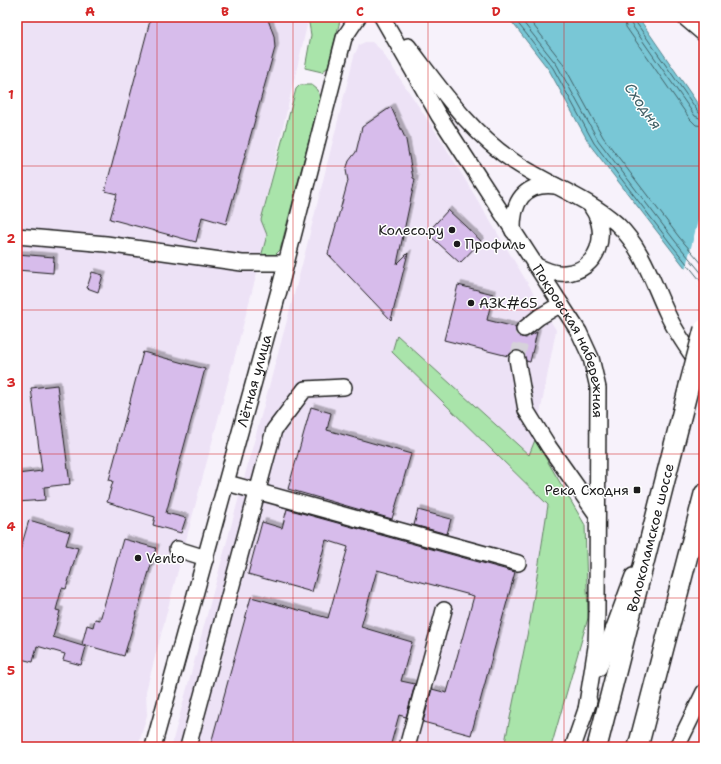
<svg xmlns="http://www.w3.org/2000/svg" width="721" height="764" viewBox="0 0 721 764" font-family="'Shantell Sans',sans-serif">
	<defs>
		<filter id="shadow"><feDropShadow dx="3.5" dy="-3.5" stdDeviation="0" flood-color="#0004"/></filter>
	</defs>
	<rect width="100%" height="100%" fill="#f7f2fb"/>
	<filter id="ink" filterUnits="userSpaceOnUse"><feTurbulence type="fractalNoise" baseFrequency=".025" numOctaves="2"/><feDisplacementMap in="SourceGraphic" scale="8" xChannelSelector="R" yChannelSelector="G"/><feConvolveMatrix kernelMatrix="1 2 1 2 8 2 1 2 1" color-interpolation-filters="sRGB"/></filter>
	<g filter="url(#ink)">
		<path fill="#ede2f6" d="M17 17H309L261 220 267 235 146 691 147 715 138 747H17Z
			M365 42H372L380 49 440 138 556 330 535 440 529 455 397 335 392 352 548 505 530 621 504 747H171L302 265 354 56 359 45Z"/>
		<path fill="#a9e4aa" stroke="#628063" d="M308 17H341L328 67 322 72 305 68 311 35Z
			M300 85H312L318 90 320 99 280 250 272 258 261 257 267 235 261 220 296 89Z
			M397 335 529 455 535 440 585 525 588 618 551 747H504L530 621 548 505 392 352Z"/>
		<path fill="#79c7d6" stroke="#54838c" d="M508 17H638L704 113V292L590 145 549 70Z"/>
		<path fill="#f7f2fb" d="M704 198V294L685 270Z"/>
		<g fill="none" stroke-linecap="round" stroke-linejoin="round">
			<path stroke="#416066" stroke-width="1" d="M513 17 553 68 594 143 671 244 704 285
				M519 17 557 65 598 140 675 241 704 276
				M527 17 562 62 603 137 679 237 704 266
				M624 17 626 27 690 119 696 125 704 126
				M630 17 631 24 695 116 704 120
				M635 17V21L699 113 704 115"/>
		</g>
		<path fill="#d7bceb" stroke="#1c1c1c" filter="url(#shadow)" d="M151 17H267L274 36 275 48 226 224 202 217 196 242 110 219 117 194 105 191Z
			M391 107 406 140 413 178 415 179 397 264 408 253 391 320 328 254 348 181 346 170 349 161 356 152 362 127Z
			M448 210 481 241 460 263 427 233Z
			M17 254 54 257 53 273 17 270Z
			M92 272 103 275 98 292 87 288Z
			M458 285 493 294 487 320 515 327 517 334 521 337 526 338 537 332 530 362 526 361 524 354 520 350 512 352 508 356 444 340Z
			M143 352 205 369 166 513 186 518 181 533 153 525 155 517 107 502 113 481 109 480Z
			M57 385 70 484 44 487 45 500 17 502V474L42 471 31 388Z
			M311 407 331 413 327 430 411 454 392 519 288 489Z
			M287 509 515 572 471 735 423 722 432 689 447 693 474 596 377 570 361 627 412 642 401 681 415 684 406 717 399 715 390 747H210L251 597 328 618 348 547 326 540 312 592 248 574 262 522 282 528Z
			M418 510 451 519 447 534 414 525Z
			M29 520 70 532 66 545 78 548 66 589 62 588 56 610 60 611 53 637 86 647 81 665 63 660 65 654 37 646 33 662 17 658V561Z
			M123 539 156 548 124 656 82 644 87 625 93 627 95 619 100 620Z"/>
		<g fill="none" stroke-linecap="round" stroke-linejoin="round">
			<path stroke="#d6d2da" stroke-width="15" stroke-dasharray="15 8" stroke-linecap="butt" d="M517 359 524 329"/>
			<g stroke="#1c1c1c" stroke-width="18">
				<g id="minor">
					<path id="s1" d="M382 17 439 116 579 332 591 358 598 388 597 611 596 647 586 710"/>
					<path d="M684 17 704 34"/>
					<path d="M408 46C440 88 471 134 516 163 549 185 588 198 617 224 643 249 652 281 667 313 676 334 691 353 704 372"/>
					<path d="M513 231C512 202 524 182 556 186"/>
					<path d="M17 236 106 244 242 263H286"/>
					<path d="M535 265C545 270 554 274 565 273 598 271 610 233 592 208"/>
					<path d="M524 329 539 317 561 304"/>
					<path d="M517 359 526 410 549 447 597 515"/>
					<path d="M227 483 518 563"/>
					<path d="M177 549 206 558"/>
					<path d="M599 668 633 576"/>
					<path id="s2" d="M153 747 280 287 344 38 358 17"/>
					<path d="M188 747 274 430 305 389 344 387"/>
					<path d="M408 747H407L444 610"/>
					<path d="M573 747 589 701"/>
					<path d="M677 747 704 692"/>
				</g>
			</g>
			<g stroke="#1c1c1c" stroke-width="22">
				<g id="major">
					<path id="s3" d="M597 747 689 386"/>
					<path d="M638 747 704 494"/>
				</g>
			</g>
			<use href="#minor" stroke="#fff" stroke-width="15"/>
			<use href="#major" stroke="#fff" stroke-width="19"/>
			<g stroke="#1c1c1c" stroke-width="22" stroke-linecap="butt">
				<path id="major-bridge" d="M689 386 704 329"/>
			</g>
			<use href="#major-bridge" stroke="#fff" stroke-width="19"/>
		</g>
	</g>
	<path fill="none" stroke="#d62828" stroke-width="1" stroke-opacity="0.55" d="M157 17V747M293 17V747M428 17V747M564 17V747M17 166H704M17 310H704M17 454H704M17 598H704"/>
	<g fill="#1c1c1c" stroke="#fff" stroke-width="1.5">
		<circle cx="452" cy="230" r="4"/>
		<circle cx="457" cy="244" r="4"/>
		<circle cx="471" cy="303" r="4"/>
		<rect x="633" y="486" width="8" height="8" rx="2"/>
		<circle cx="138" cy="558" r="4"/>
	</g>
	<g text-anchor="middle" stroke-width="3" stroke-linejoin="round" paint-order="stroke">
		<g font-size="14" fill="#1c1c1c" stroke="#fff" text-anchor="start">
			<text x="444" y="235" text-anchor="end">Колесо.ру</text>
			<text x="465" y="249">Профиль</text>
			<text x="479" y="308">АЗК#65</text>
			<text x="629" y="495" text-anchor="end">Река Сходня</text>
			<text x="146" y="563">Vento</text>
		</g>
		<g font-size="14" fill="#1c1c1c" stroke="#fff">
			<text dy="5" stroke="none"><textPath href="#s1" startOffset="377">Покровская набережная</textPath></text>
			<text dy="5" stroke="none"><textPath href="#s2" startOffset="380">Лётная улица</textPath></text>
			<text dy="5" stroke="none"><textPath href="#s3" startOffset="216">Волоколамское шоссе</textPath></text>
		</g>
		<g font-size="15" font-style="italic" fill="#416066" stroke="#fff">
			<text transform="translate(643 106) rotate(55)" y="5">Сходня</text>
		</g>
	</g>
	<rect width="721" height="764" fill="none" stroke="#fff" stroke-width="44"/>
	<rect x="22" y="22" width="677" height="720" fill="none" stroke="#d62828" stroke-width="1.5"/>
	<g font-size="13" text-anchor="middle" font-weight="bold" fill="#d62828">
		<text x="90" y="16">A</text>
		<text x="225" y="16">B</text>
		<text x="360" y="16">C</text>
		<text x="496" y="16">D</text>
		<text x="631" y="16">E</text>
		<text x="11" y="99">1</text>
		<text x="11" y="243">2</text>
		<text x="11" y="387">3</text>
		<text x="11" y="531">4</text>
		<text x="11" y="675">5</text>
	</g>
</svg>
